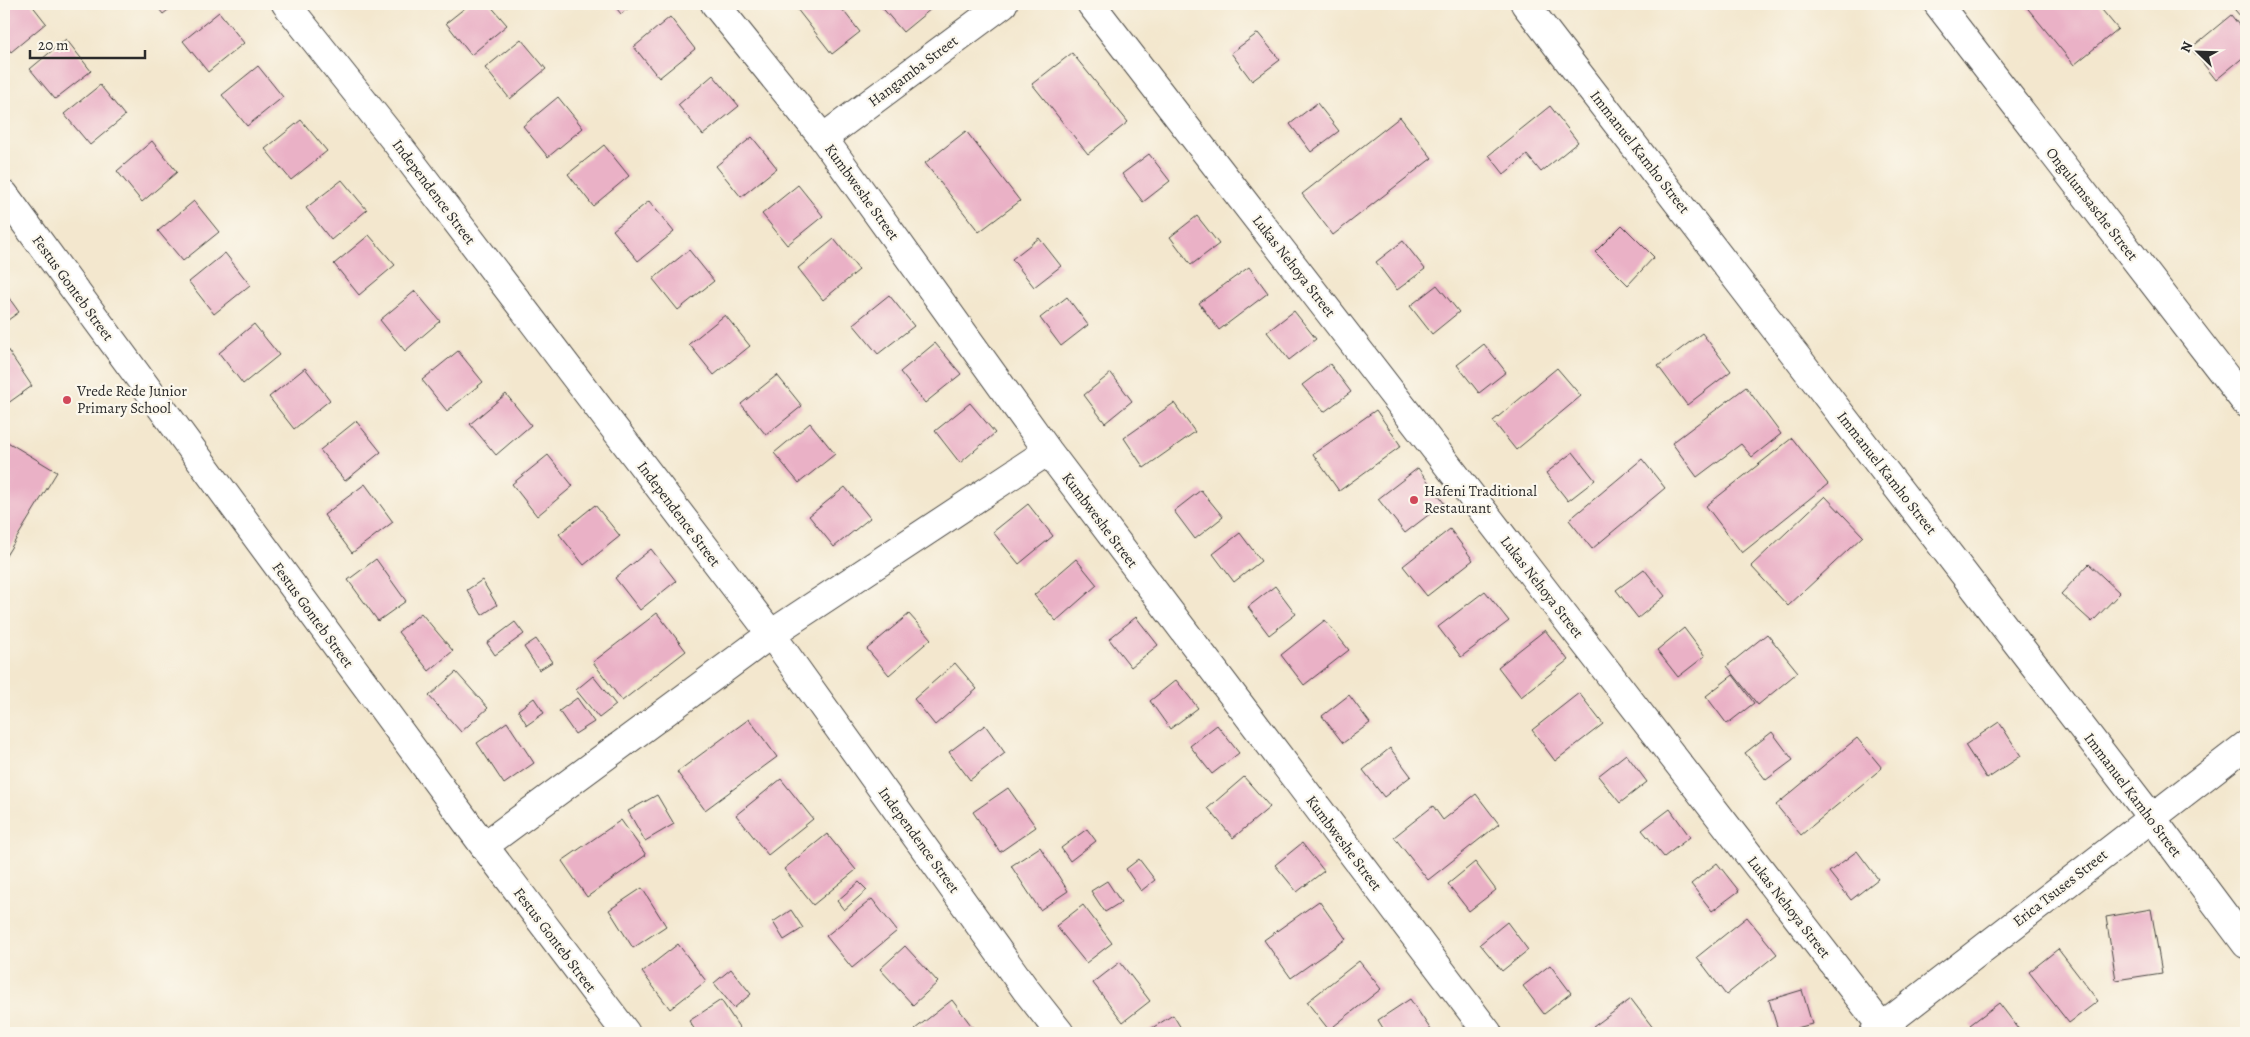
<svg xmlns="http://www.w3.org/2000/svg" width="2250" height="1037" viewBox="0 0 2250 1037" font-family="Alegreya,serif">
	<rect width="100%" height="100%" fill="#fbf7ec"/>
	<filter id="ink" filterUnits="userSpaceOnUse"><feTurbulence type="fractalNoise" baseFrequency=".02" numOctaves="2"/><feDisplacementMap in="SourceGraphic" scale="10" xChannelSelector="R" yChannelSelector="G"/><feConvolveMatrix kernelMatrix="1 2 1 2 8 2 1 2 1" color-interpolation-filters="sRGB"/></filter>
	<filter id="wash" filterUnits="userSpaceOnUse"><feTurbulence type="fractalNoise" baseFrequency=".0096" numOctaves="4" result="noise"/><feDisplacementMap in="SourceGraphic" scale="20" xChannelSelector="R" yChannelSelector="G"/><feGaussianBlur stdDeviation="1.12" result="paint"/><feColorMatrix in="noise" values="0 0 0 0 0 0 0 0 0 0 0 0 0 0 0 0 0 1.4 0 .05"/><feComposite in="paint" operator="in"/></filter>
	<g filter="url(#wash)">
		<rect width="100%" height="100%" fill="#f3e7ce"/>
		<g id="blocks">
			<path fill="#eab1c6" d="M7 4H31L46 23 11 52 4 43V6Z
				M155 4H176L163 14Z
				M470 4H489L507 25 471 55 446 23Z
				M613 4H634L621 14Z
				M793 4H838L860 32 832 54Z
				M879 4H937L903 32Z
				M2024 4H2097L2118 29 2074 65Z
				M2230 4H2246V23Z
				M219 12 244 43 208 72 183 41Z
				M2231 15 2246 34V55L2216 80 2191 48Z
				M670 17 695 49 659 78 634 47Z
				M1258 33 1280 60 1252 81 1231 53Z
				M66 39 91 71 55 99 30 69Z
				M521 39 546 69 510 99 485 68Z
				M1072 53 1128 122 1088 154 1032 84Z
				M258 66 283 97 247 126 222 95Z
				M713 75 739 106 703 135 678 105Z
				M100 85 125 116 90 145 64 114Z
				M558 97 583 128 548 157 523 126Z
				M1317 103 1339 131 1311 152 1290 124Z
				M1550 106 1578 142 1541 172 1527 155 1504 174 1489 155Z
				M1400 117 1432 158 1333 235 1302 194Z
				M301 120 327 151 291 180 265 149Z
				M966 131 1020 201 979 232 925 163Z
				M752 137 777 168 741 197 716 166Z
				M152 141 177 172 142 202 117 171Z
				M604 145 629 176 593 206 568 174Z
				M1149 154 1170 181 1143 202 1122 174Z
				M342 180 367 210 331 240 306 208Z
				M798 185 823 216 787 245 762 214Z
				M194 201 219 232 183 261 158 231Z
				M649 201 674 232 638 261 613 230Z
				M1197 216 1219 244 1191 265 1170 237Z
				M1622 225 1654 257 1628 285 1595 252Z
				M369 235 395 265 359 295 334 264Z
				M1039 238 1061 266 1034 287 1012 259Z
				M834 239 859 270 823 300 798 268Z
				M1403 241 1425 269 1397 290 1376 262Z
				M689 250 714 281 678 310 653 279Z
				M225 253 250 285 214 314 189 282Z
				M1249 267 1268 293 1219 330 1199 303Z
				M1437 285 1459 312 1432 334 1410 306Z
				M4 291 19 312 4 323Z
				M415 291 440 321 405 351 380 320Z
				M889 295 914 326 878 354 853 324Z
				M1067 297 1088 325 1061 346 1040 318Z
				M1294 311 1316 339 1289 360 1267 332Z
				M725 315 750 346 714 375 689 344Z
				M254 324 279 355 243 384 219 353Z
				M1702 333 1731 371 1687 405 1658 366Z
				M935 343 961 374 925 403 900 372Z
				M1484 344 1506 372 1479 393 1457 365Z
				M7 349 32 386 4 406V351Z
				M458 351 483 382 447 411 422 380Z
				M1330 364 1351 392 1324 412 1302 385Z
				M305 368 330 400 294 429 269 397Z
				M1557 368 1581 396 1516 450 1493 421Z
				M1111 373 1132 401 1105 423 1084 395Z
				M777 375 802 406 766 435 741 404Z
				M1746 387 1781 434 1752 457 1741 444 1697 477 1672 443Z
				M506 394 531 425 496 455 470 424Z
				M970 403 995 433 960 463 935 431Z
				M1174 403 1195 432 1144 468 1124 438Z
				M1376 410 1401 446 1339 491 1313 454Z
				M356 421 381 452 345 481 320 450Z
				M810 423 835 454 799 483 774 453Z
				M1792 438 1828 484 1742 553 1706 506Z
				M6 441 57 472 4 559V445Z
				M1573 452 1595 480 1568 501 1546 473Z
				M548 455 573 486 537 516 512 484Z
				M1642 459 1665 488 1592 549 1569 520Z
				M1418 468 1444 503 1405 533 1378 499Z
				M365 484 393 522 352 553 324 515Z
				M845 487 870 518 834 547 809 516Z
				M1201 490 1223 517 1195 539 1174 511Z
				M1825 496 1863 536 1788 606 1751 566Z
				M1028 504 1053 536 1019 564 993 532Z
				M595 505 620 536 584 565 559 534Z
				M1450 529 1473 560 1427 596 1403 566Z
				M1240 533 1261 561 1234 582 1213 554Z
				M651 549 676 581 640 610 615 578Z
				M376 559 406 601 378 621 348 580Z
				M1076 559 1097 585 1056 621 1034 595Z
				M2089 564 2120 593 2092 622 2061 594Z
				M1644 569 1665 596 1638 618 1616 590Z
				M482 580 497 605 482 615 467 590Z
				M1275 586 1296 614 1269 635 1248 607Z
				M1485 591 1509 621 1461 657 1438 627Z
				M421 613 453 651 429 671 398 632Z
				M657 613 686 651 622 701 593 662Z
				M909 614 931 639 889 675 867 649Z
				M1136 617 1158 645 1131 667 1109 639Z
				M1325 620 1349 650 1304 685 1281 655Z
				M515 622 524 634 495 655 487 643Z
				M1684 628 1705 656 1678 677 1657 650Z
				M1545 630 1568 660 1521 697 1498 667Z
				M1767 634 1798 672 1758 705 1727 666Z
				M536 639 552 662 539 670 524 647Z
				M955 663 977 689 935 725 914 699Z
				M456 672 488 708 461 732 429 696Z
				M1733 675 1754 703 1727 724 1706 696Z
				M593 676 616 705 599 718 576 690Z
				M1176 680 1198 708 1170 729 1150 701Z
				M1579 693 1603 724 1555 761 1532 730Z
				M1349 695 1370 723 1343 743 1322 716Z
				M534 698 544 713 527 725 518 710Z
				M577 698 594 722 575 734 559 711Z
				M749 719 777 757 705 810 677 772Z
				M507 722 534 763 504 784 477 743Z
				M1999 722 2021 756 1987 779 1965 745Z
				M985 725 1005 753 970 780 949 752Z
				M1217 725 1239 753 1212 774 1190 746Z
				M1772 732 1793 760 1766 780 1745 753Z
				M1857 738 1882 768 1801 835 1776 805Z
				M1390 748 1411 776 1384 797 1363 770Z
				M1626 754 1647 782 1620 803 1598 776Z
				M1244 777 1270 807 1233 838 1208 808Z
				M781 779 813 819 768 855 736 815Z
				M1008 788 1036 827 1000 852 973 812Z
				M1476 794 1499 824 1428 880 1394 837 1433 806 1443 820Z
				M657 795 674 824 645 841 628 811Z
				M1670 809 1690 837 1664 857 1642 830Z
				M621 820 646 855 587 897 562 861Z
				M1087 829 1096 841 1070 861 1061 848Z
				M827 834 856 870 813 905 784 869Z
				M1302 843 1324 871 1297 892 1275 865Z
				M1040 847 1068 891 1040 910 1011 866Z
				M1857 851 1878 879 1851 900 1829 872Z
				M1139 859 1155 880 1141 891 1126 869Z
				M1475 862 1496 890 1469 911 1448 884Z
				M1717 863 1739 891 1712 911 1691 884Z
				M1107 881 1121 902 1105 912 1091 891Z
				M859 882 867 890 844 910 837 901Z
				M642 888 666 926 633 948 609 910Z
				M872 899 897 931 852 968 826 936Z
				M1319 901 1346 939 1291 978 1264 940Z
				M1083 905 1112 943 1086 963 1056 926Z
				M2151 909 2162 973 2116 980 2106 917Z
				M791 910 803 928 784 940 773 922Z
				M1747 917 1777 954 1726 995 1697 957Z
				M1507 922 1528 950 1502 971 1480 944Z
				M678 944 706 981 670 1009 642 972Z
				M905 946 938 982 913 1005 880 969Z
				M2058 949 2098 1001 2069 1023 2029 972Z
				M1359 961 1381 989 1329 1030 1307 1002Z
				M1120 962 1150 1001 1123 1022 1093 983Z
				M1550 965 1571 993 1544 1014 1523 986Z
				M731 969 751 994 734 1008 714 983Z
				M1802 990 1812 1024 1779 1033 1769 1000Z
				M1410 999 1433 1033H1386L1378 1020Z
				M1631 999 1657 1033H1585Z
				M721 1000 743 1033H697L689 1021Z
				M952 1000 977 1033H918L915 1029Z
				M1999 1003 2022 1033H1977L1970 1025Z
				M1173 1015 1184 1033H1144Z
				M787 1026 792 1033H778Z"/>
		</g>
	</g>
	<g filter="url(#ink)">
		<use href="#blocks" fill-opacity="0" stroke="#494743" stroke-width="1"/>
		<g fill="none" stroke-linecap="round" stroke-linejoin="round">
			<g stroke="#494743" stroke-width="30">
				<path id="street" d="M286 4 396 142 771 634 1026 990 1060 1033
					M715 4 823 138 1048 451 1488 1033
					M1091 4 1882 1027
					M1525 4 2151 817 2246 944
					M1938 4 2246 403
					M823 138 1003 4
					M4 194 484 846 626 1033
					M484 846 771 634 1048 451
					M1874 1033 2246 745"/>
			</g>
			<use href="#street" stroke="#fff" stroke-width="28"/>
		</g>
	</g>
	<g fill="#d1495b" stroke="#fbf7ec" stroke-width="2">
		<circle cx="67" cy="400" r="5"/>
		<circle cx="1414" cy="500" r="5"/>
	</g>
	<g text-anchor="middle" stroke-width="4.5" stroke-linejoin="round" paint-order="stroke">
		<g font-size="15" fill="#2b2b2b" stroke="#fbf7ec">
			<text transform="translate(913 71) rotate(-37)" y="5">Hangamba Street</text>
			<text transform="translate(1640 152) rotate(52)" y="5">Immanuel Kamho Street</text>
			<text transform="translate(434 192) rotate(53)" y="5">Independence Street</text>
			<text transform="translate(862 192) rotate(54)" y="5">Kumbweshe Street</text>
			<text transform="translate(2092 204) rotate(52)" y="5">Ongulumsasche Street</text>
			<text transform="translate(1294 266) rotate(52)" y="5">Lukas Nehoya Street</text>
			<text transform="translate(73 288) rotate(54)" y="5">Festus Gonteb Street</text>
			<text transform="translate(1887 473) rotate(52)" y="5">Immanuel Kamho Street</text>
			<text transform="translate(679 514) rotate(53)" y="5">Independence Street</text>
			<text transform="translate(1100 520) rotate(53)" y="5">Kumbweshe Street</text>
			<text transform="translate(1542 587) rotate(52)" y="5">Lukas Nehoya Street</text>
			<text transform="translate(313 615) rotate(54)" y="5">Festus Gonteb Street</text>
			<text transform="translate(2133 795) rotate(53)" y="5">Immanuel Kamho Street</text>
			<text transform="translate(919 840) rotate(54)" y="5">Independence Street</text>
			<text transform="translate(1344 843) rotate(53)" y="5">Kumbweshe Street</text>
			<text transform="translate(2060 888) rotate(-38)" y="5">Erica Tsuses Street</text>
			<text transform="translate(1789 907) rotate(52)" y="5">Lukas Nehoya Street</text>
			<text transform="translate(555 940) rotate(53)" y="5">Festus Gonteb Street</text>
		</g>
		<g font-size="15" fill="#2b2b2b" stroke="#fbf7ec" text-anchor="start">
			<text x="77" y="396">Vrede Rede Junior<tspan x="77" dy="17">Primary School</tspan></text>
			<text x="1424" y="496">Hafeni Traditional<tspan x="1424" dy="17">Restaurant</tspan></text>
		</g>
	</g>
	<rect width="2250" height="1037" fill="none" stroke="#fbf7ec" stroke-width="20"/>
	<g transform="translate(2198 52) rotate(293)" stroke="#fbf7ec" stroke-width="4" paint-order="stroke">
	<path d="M0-4L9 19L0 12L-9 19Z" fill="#2b2b2b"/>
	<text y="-8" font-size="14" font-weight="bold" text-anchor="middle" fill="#2b2b2b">N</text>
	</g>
	<path d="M30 50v8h115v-8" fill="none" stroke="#2b2b2b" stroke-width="2.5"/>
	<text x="38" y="50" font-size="15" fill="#2b2b2b" stroke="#fbf7ec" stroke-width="4" paint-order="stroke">20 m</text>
</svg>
